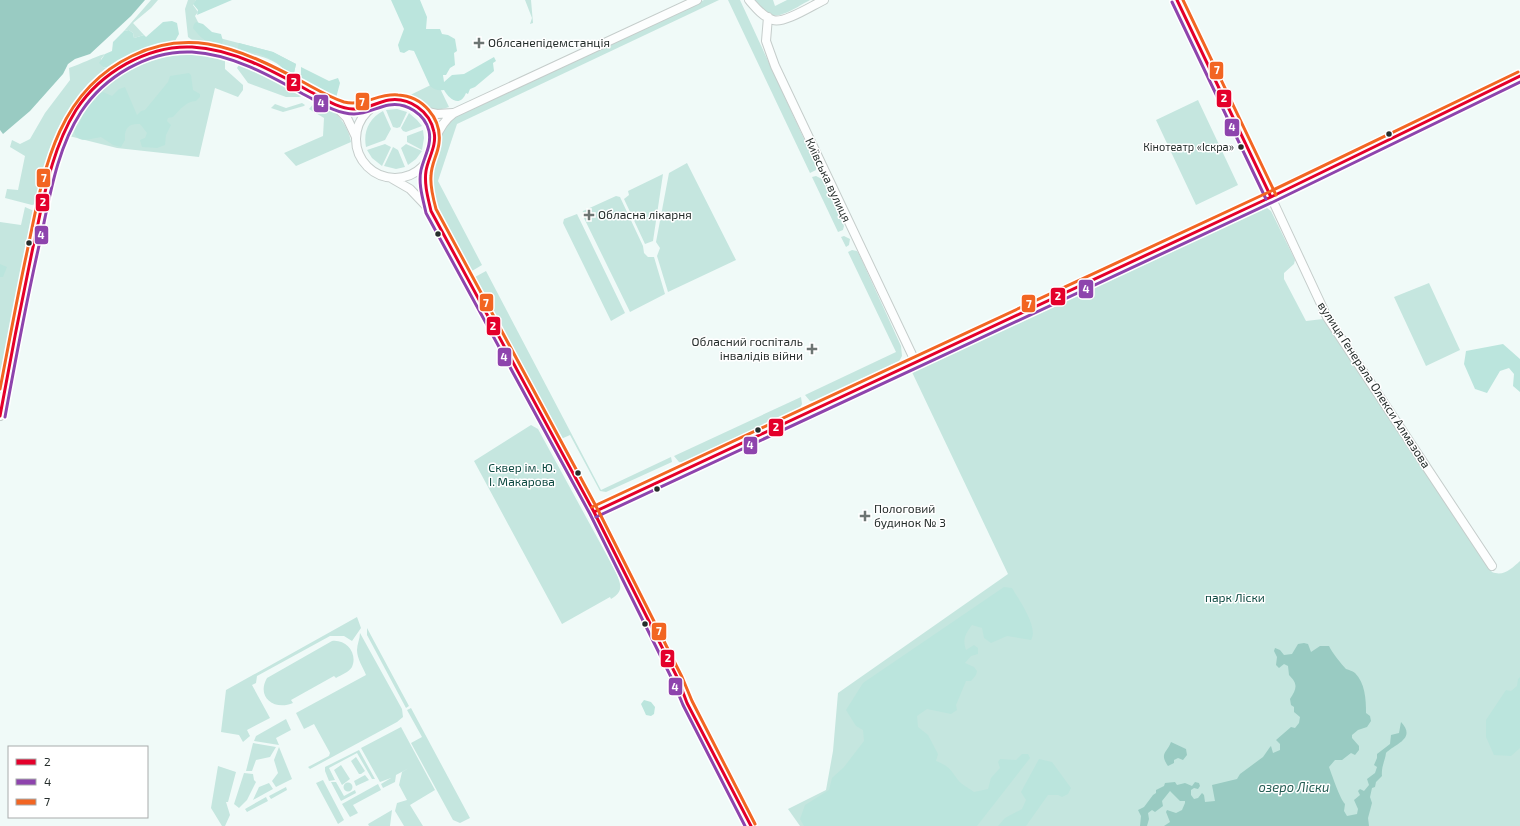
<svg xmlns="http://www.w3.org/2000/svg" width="1520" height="826" viewBox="0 0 1520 826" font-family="'Exo 2',sans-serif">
	<rect width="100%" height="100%" fill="#f0faf8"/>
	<path fill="#c5e6df" d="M151 0H158L151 8 133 23 144 35 134 38 133 33 129 30 124 31Z
		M188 0H196L193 5 198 12 195 16 204 34 273 52 296 64 294 73 292 74C285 72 285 70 279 65 271 59 256 54 246 54L192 40 188 37 185 9Z
		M525 0H531L533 23 530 24 532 18Z
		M704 0H719L457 124 438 181 482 265 472 271 434 201 429 179 433 161 443 130 446 124 455 117Z
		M728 0H740L816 165V170L810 173Z
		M752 0H773L775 6 787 0H810C800 5 781 19 769 15 763 13 757 4 752 0Z
		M105 54 101 59 103 67 107 68C76 96 57 121 46 162 43 175 43 193 36 204L32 205 5 198 7 189 18 190 25 156 10 147 12 140 20 144 30 139 45 113 70 80 69 68C82 64 93 57 105 54Z
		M200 54 225 59V69L243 85V90L238 97 215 88 199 157 117 148 69 136C85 96 124 66 166 56 176 53 189 54 200 54Z
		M240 63 260 72 304 95 299 97H286L248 83 237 68Z
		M437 82 449 107C427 115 424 103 404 98Z
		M1198 100 1238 185 1196 205 1156 120Z
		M315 102C332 103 349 126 351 142L296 166 284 153 323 136 324 118 309 109Z
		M302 103 305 105 304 106 283 112 271 108 275 104 286 108Z
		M397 109 407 112 400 127 397 128 393 127 386 110Z
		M383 111 391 129 385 140 366 147C363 132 369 118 383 111Z
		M409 113 417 120 422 126 406 132 403 131 401 128Z
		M423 130 424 138 422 150 407 142V136Z
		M385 144 391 147 382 166 372 158 367 150Z
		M406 144 422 151 416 159 408 165 401 148Z
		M393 147 398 150 405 167 396 169 384 166Z
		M687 163 736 260 668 292 657 256 660 248 656 242 669 173Z
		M663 174 653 241 645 244 624 199 629 195 628 191Z
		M816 176 822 179 844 226 843 230 838 232 812 177Z
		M616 196 620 197 643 246 644 253 648 257H654L665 294 630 312 582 214 583 211Z
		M25 207 34 211V214L28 236 0 388V222L21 225Z
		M1261 208H1267L1271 211 1295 260 1294 264 1284 273V279L1306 321 1323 319 1492 572C1504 577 1512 568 1520 561V826H800L788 809 826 790 833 751 838 693 1008 574 911 370Z
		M577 214 625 313 611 321 563 223 564 219Z
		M844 236 850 239 849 245 846 247 841 237Z
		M852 250 857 251 859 254 901 346 902 356 897 365 814 402 810 401 805 395 896 352 848 252Z
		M486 271 601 490 671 457 672 462 606 492 600 491 570 435 561 439 475 277Z
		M1429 283 1460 350 1426 366 1394 297Z
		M801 397 802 404 799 410 685 463 679 462 674 456Z
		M531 425 538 429 616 572C621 585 624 591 611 599L610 597 562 624 474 461Z
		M357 617 361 628 352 641 344 636H330L257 676 256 683 252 685 270 718 247 730 250 736 243 742 239 735 221 732 226 690Z
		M367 628 409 706 406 708 367 635Z
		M360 633 402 709 403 717 397 722 310 769 308 767 329 756 330 753 314 724 304 729 296 713 366 675C363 667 357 659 357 650 357 644 360 639 360 633Z
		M332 641C346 639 358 653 352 667 349 672 341 675 336 678L334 676 291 700 293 703C274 711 256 697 267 678Z
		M411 708 470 818 460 823 453 820 411 743 422 737 407 710Z
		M286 719 291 730 276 738 279 745 254 741 256 736Z
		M401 727 435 790 410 805 423 826H404L395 811 397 803 407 800 399 785 402 772 409 768 396 775 395 782 383 788 381 784 391 778 380 782 361 748Z
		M253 743 276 747 270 757 256 760 252 771H246Z
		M279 747 292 779 276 787 272 781 278 773 274 760Z
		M359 750 375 779H372L357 753 329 768 335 780 329 781 325 771V767Z
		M356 757 365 771 361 774H359L351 761Z
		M341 765 350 779 342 785 334 770Z
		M218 766 236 772 228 802H226L230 815 225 826H222L211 808Z
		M244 773 253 774 254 780 256 782 247 800 239 808 234 804Z
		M365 775 369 780 356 786 354 781Z
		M323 780 344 820 338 824 316 783Z
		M331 782H336L344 796 355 790 356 793 341 801Z
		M343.5 787a4.5 4.5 0 1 1 9 0a4.5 4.5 0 1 1-9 0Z
		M269 783 273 789 253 800 259 787Z
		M378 784 381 790 353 805 358 813 350 817 342 804Z
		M286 787 287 790 271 799 269 796Z
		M266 797 268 801 247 812 245 809Z
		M392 810 390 826H369L368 824Z"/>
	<path fill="#bbe5dd" d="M196 0H232L197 15 198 10 193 4Z
		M391 0H420L427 17 426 29H440L442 34 448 35 455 39 457 51 454 53 455 65 450 68 446 75H443L444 82 452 75 464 74 494 57 496 61 493 63 494 71 475 87 470 89 468 94 466 93C460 108 449 99 444 90 438 91 435 90 430 86L414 51 409 50 404 53 400 52 398 45 404 29Z
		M172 21 177 23 179 34 175 41C150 46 129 55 107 68L103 67 99 63 105 54 112 51 113 42 124 31 129 30 133 33 134 38 144 35 146 37 163 22Z
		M196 22 203 24 212 32 221 34 223 41 221 45C207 43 201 39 193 28L194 24Z
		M239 43 273 52 296 64 294 73H288C279 63 269 57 256 53 250 52 244 52 237 50Z
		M301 67 329 81 338 78 340 83 336 98 301 80Z
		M189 73 191 75 193 90 200 94V97L196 101C186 101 180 110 173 117L168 118 167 121 171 125 166 135 165 145 157 148 142 147 140 140 145 138 147 133 140 124C128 123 124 129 125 140L121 147 113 145 101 137C92 138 75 146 74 129L79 124 85 110 91 102 96 100V97L97 94 103 92 112 96 119 89 125 87 137 115 141 111 145 110 168 82 170 76Z
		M0 264 7 267 3 277H0Z
		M1503 344 1520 359V392L1513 386 1514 374 1509 368 1500 371 1487 393 1475 389 1464 364 1466 351Z
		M1004 587 1012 588C1019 600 1039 628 1031 640L1007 636 991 643 984 638 982 628 972 625C966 633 962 639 966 650L974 645 978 648V654L971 656 965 663 974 667 977 671 976 675 971 681H966L956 705 957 710 951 714 927 709 917 716 918 727 928 735 938 754 936 761C949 766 950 769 958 780 962 785 969 788 974 792L988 789 991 778 1000 768 998 762 1000 759 1016 760 1022 754H1028L1030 758 977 826H804L800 819 805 805 829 790 832 778 844 767 864 741 863 730 856 726 846 710 863 683Z
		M1520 677V748L1511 756 1494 755 1486 737V720L1506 690 1511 691 1517 686 1518 679Z
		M644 700 651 702 655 707 654 714 651 716 646 715 641 704Z
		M1039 759 1052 762 1071 788 1068 794 1062 797 1058 795H1048L1026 826H998L1005 818 1022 809 1026 800 1021 792Z"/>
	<path fill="#99cbc2" d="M0 0H145L131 16 90 54 75 59 68 64 63 74 30 111 3 134 0 130Z
		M1304 643 1308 644 1311 652 1320 646H1329C1331 651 1342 665 1346 669 1349 670 1353 671 1355 673 1365 683 1366 699 1366 713L1370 716 1371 721 1367 727 1358 730 1352 735V738L1359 746V750L1355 755 1351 753 1342 760H1335L1329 767C1332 775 1340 799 1345 804L1344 811 1347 816 1357 814 1358 809 1354 800 1360 795 1358 791 1360 789 1364 791 1369 785 1367 779 1375 773 1377 767 1374 765 1377 758V754L1390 744 1391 735 1399 733 1401 722C1417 739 1394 744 1386 753 1385 761 1381 767 1382 776L1376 782 1375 787 1372 788 1370 797 1372 803 1368 818 1369 826H1164L1170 822 1166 812 1167 810 1176 813 1182 810 1185 803V801H1180L1170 791 1162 801 1163 806 1155 812 1152 810 1148 813 1149 819 1147 826H1140L1141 816 1138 810 1144 807 1153 795 1156 793V790L1164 786 1165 783 1175 782 1177 785 1185 783 1192 786 1195 782 1199 783 1200 786 1198 789 1194 788 1191 790V795L1194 799 1198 798 1202 793 1204 795 1205 802 1215 801 1212 785 1237 779 1240 774 1263 757 1270 747 1271 746 1273 753 1280 750V744L1276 740 1291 727 1295 728 1299 723 1300 717 1294 712V707L1291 705 1290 699C1297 688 1298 684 1289 675L1288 666 1284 664 1279 668 1276 665 1277 657 1274 651 1275 648 1280 650 1284 655 1292 654 1298 644Z
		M1171 742 1186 749 1187 755 1183 760 1178 758 1174 760V763L1168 766C1159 753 1167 753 1171 742Z"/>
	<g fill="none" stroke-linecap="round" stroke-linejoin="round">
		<g stroke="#c5cdcb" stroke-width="10">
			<path id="minor" d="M749 0C755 7 763 17 773 20 784 24 813 5 824 0
				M768 17 766 41 775 66 915 361
				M356 139a39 39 0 1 1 78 0a39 39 0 1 1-78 0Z
				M335 106 347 118 356 137
				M423 111 437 114 453 113
				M435 140C439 129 444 120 454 113L697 0
				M429 161 426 179 430 209
				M391 178 410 189 431 211 594 512 678 679 687 703 751 826
				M0 416C12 352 24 288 38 225 47 186 54 146 75 111 97 75 149 45 192 47 229 49 264 67 296 84 311 92 325 101 340 106L355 109 374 106
				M1492 566 1327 317 1271 197 1520 76"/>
		</g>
		<g stroke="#9bafac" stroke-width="12">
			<path id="major" d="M594 512 1271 197 1177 0"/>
		</g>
		<use href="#minor" stroke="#fdfefe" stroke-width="8"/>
		<use href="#major" stroke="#dfe9e7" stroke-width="10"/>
		<g stroke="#fff" stroke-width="6">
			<path id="bus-1" d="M1177 0 1271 197
				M0 416C11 355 23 294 36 233 45 191 53 147 76 110 100 73 147 45 192 47 233 49 273 71 309 91 323 98 337 108 353 109 366 110 377 102 389 100 409 97 430 111 434 132 437 146 428 158 426 171 424 184 428 198 431 211L594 512 678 679 687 703 751 826
				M594 512 1271 197 1520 76"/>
		</g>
		<g stroke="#fff" stroke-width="6">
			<path id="bus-2" d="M1172 2 1266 199
				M5 417C16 357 27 297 41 237 50 195 57 149 81 112 104 77 148 50 192 52 231 54 269 75 303 94 319 102 336 114 354 114 367 114 377 107 389 105 406 102 425 114 429 131 432 145 424 157 421 170 418 184 423 199 426 213L590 514 673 681 683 705 745 826
				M596 517 1273 202 1520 82"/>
		</g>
		<g stroke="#fff" stroke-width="6">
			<path id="bus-3" d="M1183 0 1276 195
				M0 389C9 343 17 298 27 252 43 176 54 93 132 56 156 44 181 40 208 44 242 50 273 66 303 82 316 89 329 97 344 102 363 107 378 93 398 95 422 96 442 118 439 143 438 154 431 164 431 176 430 187 433 198 436 209L598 510 682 677 692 701 755 824
				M592 507 1269 192 1518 72"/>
		</g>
		<use href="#bus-1" stroke="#e4002b" stroke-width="3"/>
		<use href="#bus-2" stroke="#8e44ad" stroke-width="3"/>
		<use href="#bus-3" stroke="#f26522" stroke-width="3"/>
	</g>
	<g fill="#6d7573" stroke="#fff" stroke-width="1.5">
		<path d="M477 37h4v4h4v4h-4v4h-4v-4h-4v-4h4z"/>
		<path d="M587 209h4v4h4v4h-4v4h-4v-4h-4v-4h4z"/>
		<path d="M810 343h4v4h4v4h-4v4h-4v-4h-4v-4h4z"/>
		<path d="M863 510h4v4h4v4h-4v4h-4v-4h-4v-4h4z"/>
	</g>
	<g fill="#262e2c" stroke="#fff" stroke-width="1.5">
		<circle cx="1389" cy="134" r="3.5"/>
		<circle cx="1241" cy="147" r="3.5"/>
		<circle cx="438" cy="234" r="3.5"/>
		<circle cx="29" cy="243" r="3.5"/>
		<circle cx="758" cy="430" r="3.5"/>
		<circle cx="578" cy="473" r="3.5"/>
		<circle cx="657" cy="489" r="3.5"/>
		<circle cx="645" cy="624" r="3.5"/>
	</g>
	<g text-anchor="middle" stroke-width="3" stroke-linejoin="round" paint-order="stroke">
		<g font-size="11" fill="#262e2c" stroke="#fff" text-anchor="end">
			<text x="1234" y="151">Кінотеатр «Іскра»</text>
		</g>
		<g font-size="12" fill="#262e2c" stroke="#fff" text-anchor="start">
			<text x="488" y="47">Облсанепідемстанція</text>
			<text x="598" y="219">Обласна лікарня</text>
			<text x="803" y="346" text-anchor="end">Обласний госпіталь<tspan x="803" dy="14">інвалідів війни</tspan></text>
			<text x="874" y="513">Пологовий<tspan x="874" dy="14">будинок № 3</tspan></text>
		</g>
		<g font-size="12" fill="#262e2c" stroke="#fff">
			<text transform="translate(828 180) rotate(65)" y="4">Київська вулиця</text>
			<text transform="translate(1374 385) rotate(57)" y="4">вулиця Генерала Олекси Алмазова</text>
		</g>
		<g font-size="12" fill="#0e4a42" stroke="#fff">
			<text x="522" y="472">Сквер ім. Ю.<tspan x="522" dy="14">І. Макарова</tspan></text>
			<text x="1235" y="602">парк Ліски</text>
		</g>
		<g font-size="13" font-style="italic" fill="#275e55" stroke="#fff">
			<text x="1294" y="792">озеро Ліски</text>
		</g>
	</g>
	<g stroke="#fff" stroke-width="1.5">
		<rect x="1209" y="61" width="15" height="19" rx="4" fill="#f26522"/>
		<rect x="286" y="73" width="15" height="19" rx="4" fill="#e4002b"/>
		<rect x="1216" y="89" width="16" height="19" rx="4" fill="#e4002b"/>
		<rect x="355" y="92" width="15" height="19" rx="4" fill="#f26522"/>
		<rect x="313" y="94" width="16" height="19" rx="4" fill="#8e44ad"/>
		<rect x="1224" y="118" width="16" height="19" rx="4" fill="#8e44ad"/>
		<rect x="36" y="168" width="15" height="20" rx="4" fill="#f26522"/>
		<rect x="35" y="193" width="15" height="19" rx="4" fill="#e4002b"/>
		<rect x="34" y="225" width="15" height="20" rx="4" fill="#8e44ad"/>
		<rect x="1078" y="279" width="16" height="20" rx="4" fill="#8e44ad"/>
		<rect x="1050" y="287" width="16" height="19" rx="4" fill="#e4002b"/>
		<rect x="479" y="293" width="15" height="19" rx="4" fill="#f26522"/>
		<rect x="1021" y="294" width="15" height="19" rx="4" fill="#f26522"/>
		<rect x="486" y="316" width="15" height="20" rx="4" fill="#e4002b"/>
		<rect x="497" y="347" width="15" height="20" rx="4" fill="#8e44ad"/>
		<rect x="768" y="418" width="16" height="19" rx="4" fill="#e4002b"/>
		<rect x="743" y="436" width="15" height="19" rx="4" fill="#8e44ad"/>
		<rect x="651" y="622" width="16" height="19" rx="4" fill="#f26522"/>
		<rect x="660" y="649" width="15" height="19" rx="4" fill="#e4002b"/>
		<rect x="668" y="677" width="15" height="19" rx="4" fill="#8e44ad"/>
	</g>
	<g font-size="11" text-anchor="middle" font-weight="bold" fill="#fff">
		<text x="1217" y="74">7</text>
		<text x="294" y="86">2</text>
		<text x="1224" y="102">2</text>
		<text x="362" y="106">7</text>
		<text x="321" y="107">4</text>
		<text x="1232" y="131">4</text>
		<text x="44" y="182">7</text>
		<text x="43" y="206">2</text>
		<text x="41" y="239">4</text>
		<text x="1086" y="293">4</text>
		<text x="1058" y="300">2</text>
		<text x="486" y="307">7</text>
		<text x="1029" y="308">7</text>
		<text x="493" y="330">2</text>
		<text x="504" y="361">4</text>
		<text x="776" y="431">2</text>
		<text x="750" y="449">4</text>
		<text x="659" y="635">7</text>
		<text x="668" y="662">2</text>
		<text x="675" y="691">4</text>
	</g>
	<rect x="8" y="746" width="140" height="72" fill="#ffffff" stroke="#a8abab"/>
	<rect x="16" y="759" width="20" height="6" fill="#e4002b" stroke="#a8abab"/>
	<text x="44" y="766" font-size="12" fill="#262e2c">2</text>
	<rect x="16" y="779" width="20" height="6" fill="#8e44ad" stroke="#a8abab"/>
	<text x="44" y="786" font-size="12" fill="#262e2c">4</text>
	<rect x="16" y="799" width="20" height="6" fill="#f26522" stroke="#a8abab"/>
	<text x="44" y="806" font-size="12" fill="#262e2c">7</text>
</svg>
